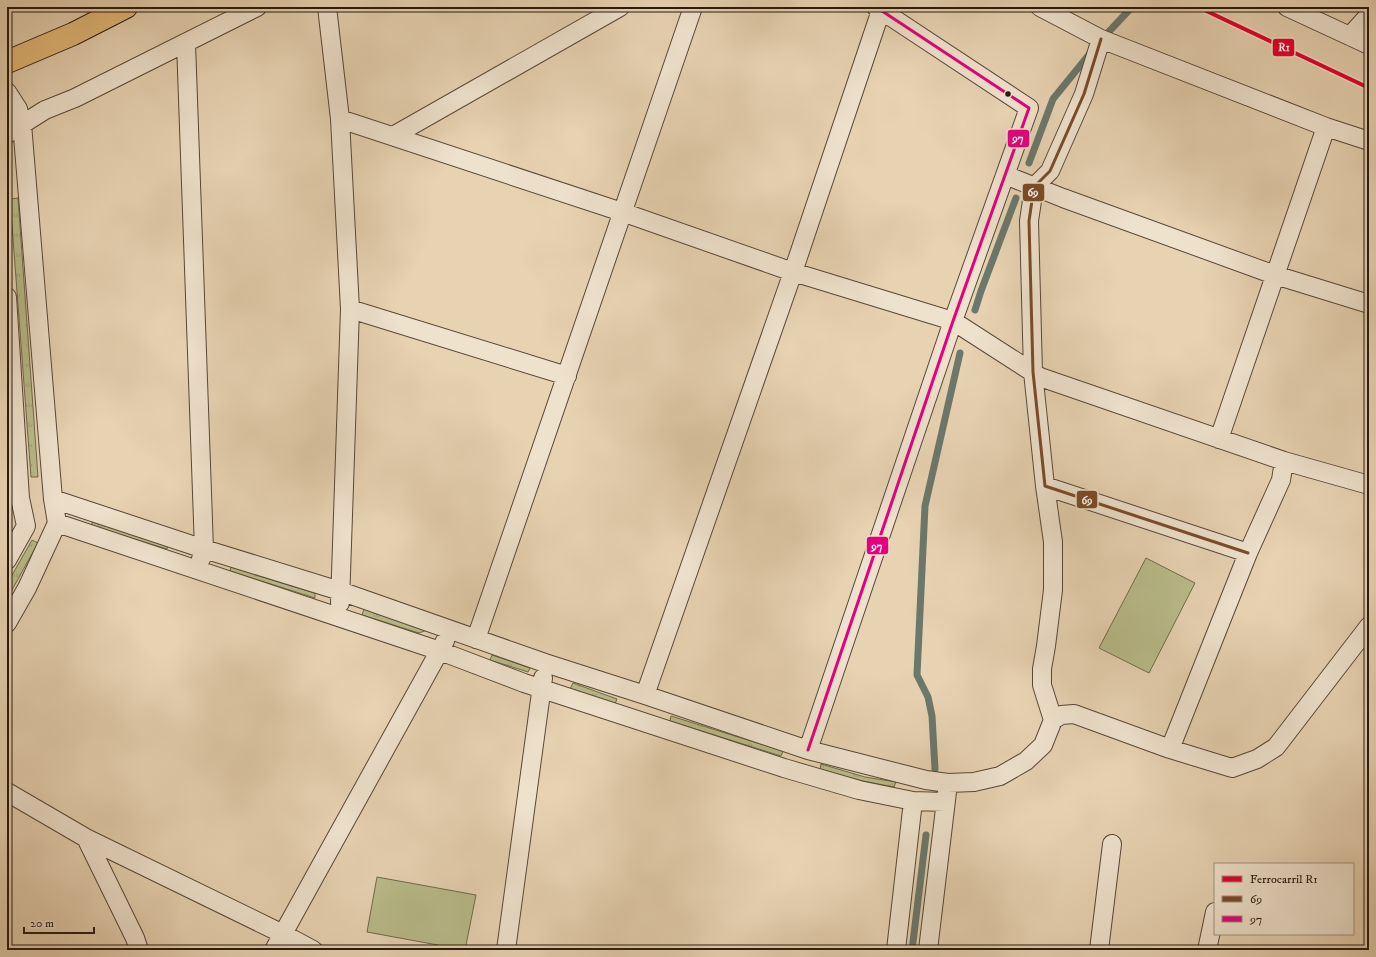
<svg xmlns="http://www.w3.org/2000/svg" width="1376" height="957" viewBox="0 0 1376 957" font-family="'IM FELL DW Pica',serif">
	<defs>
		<pattern id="grass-tufts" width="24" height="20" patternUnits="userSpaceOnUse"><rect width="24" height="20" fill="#b9bb8a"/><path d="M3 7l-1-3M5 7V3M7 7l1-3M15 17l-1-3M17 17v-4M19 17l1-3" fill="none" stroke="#9fa076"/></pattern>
	</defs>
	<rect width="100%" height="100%" fill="#e7d2b2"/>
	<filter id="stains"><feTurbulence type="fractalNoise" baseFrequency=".005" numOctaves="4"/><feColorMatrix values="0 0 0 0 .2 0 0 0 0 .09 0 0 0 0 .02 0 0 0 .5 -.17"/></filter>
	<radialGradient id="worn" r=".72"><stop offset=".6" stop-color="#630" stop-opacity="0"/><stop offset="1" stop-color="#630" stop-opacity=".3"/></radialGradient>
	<path fill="url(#grass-tufts)" stroke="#706a4c" d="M18 198 38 477H31L10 199Z
		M92 522 168 545 167 549 92 526Z
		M32 540 38 543 7 599V584Z
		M231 567 315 593V598L230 571Z
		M364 609 427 630 419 633 362 615Z
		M492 655 530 668 528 672 490 660Z
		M573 683 617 699 615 704 570 689Z
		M671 716 783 751 781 756 670 721Z
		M821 764 865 777 896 782 894 787 863 781 820 769Z"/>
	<path fill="#b9bb8a" stroke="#706a4c" d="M1146 558 1195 583 1149 673 1099 648Z
		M377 877 476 895 465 950 367 932Z"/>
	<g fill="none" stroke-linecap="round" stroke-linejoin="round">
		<path stroke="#6b786b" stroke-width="7" d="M1102 39 1132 7
			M1029 163 1053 99 1092 51
			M975 310 981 291 1016 198
			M935 769 932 716 928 697 917 675 925 506 960 353
			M912 950 926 835"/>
		<g stroke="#584738" stroke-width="20">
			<path id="street" d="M327 7 340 119 350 309 340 603
				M1040 7 1101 39 1326 127 1369 141
				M1287 7 1369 45
				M1350 36 1369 15
				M1101 39 1084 94 1050 171 1034 187 1029 221 1033 372 1045 486 1248 553
				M186 43 204 549 201 559
				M7 92 18 109 22 124 53 499 57 523 27 588 7 623
				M340 119 622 212 793 272 953 321 1040 377 1284 461 1369 485
				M7 134 45 110 75 98 257 7
				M393 136 620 7
				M1005 175 1063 198 1275 275 1369 304
				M7 297 20 498 26 526 7 560
				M350 309 567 376
				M1219 439 1326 127
				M1045 486 1053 542V590L1046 646 1042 669V685L1053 720
				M53 499 204 549 340 591 545 663 645 695 808 750 926 780 948 783 974 782 1000 776 1026 761 1043 745 1053 720 1061 715 1074 714 1170 749 1232 768 1257 759 1276 747 1369 626
				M57 523 440 651 524 683 784 768 859 790 913 801 945 802
				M476 639 693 7
				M645 695 793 272 881 10 885 7
				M1170 749 1248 553 1281 480 1284 461
				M808 750 953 321 1029 108 876 7
				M7 792 86 838 283 934 313 950
				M86 838 135 938 139 950
				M274 950 445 641
				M506 950 543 678
				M896 950 913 801
				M928 950 947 792
				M1099 950 1112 844
				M1207 950 1215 912"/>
		</g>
		<g stroke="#28190f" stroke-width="24">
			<path id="highway" d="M7 62 73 34 126 7"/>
		</g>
		<use href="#street" stroke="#efe2cd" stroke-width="18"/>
		<use href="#highway" stroke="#e4b979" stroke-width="22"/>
		<g stroke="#efe2cd" stroke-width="6">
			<path id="bus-1" d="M1101 39 1084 94 1050 171 1034 187 1029 221 1033 372 1045 486 1248 553"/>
		</g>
		<g stroke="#efe2cd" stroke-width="6">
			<path id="bus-2" d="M808 750 953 321 1029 108 876 7"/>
		</g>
		<use href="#bus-1" stroke="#7a4b2a" stroke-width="3"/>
		<use href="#bus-2" stroke="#e5007d" stroke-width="3"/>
		<g stroke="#efe2cd" stroke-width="7">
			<path id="rail-1" d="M1198 7 1369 88"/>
		</g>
		<use href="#rail-1" stroke="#e4002b" stroke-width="4"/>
	</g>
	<circle fill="#28190f" stroke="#efe2cd" stroke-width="1.5" cx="1008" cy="94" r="3.5"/>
	<g stroke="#efe2cd" stroke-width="1.5">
		<rect x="1272" y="38" width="23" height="19" rx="4" fill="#e4002b"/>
		<rect x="1007" y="129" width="23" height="19" rx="4" fill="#e5007d"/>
		<rect x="1022" y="183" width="23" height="19" rx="4" fill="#7a4b2a"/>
		<rect x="1076" y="490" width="22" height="19" rx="4" fill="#7a4b2a"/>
		<rect x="866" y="536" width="23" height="19" rx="4" fill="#e5007d"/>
	</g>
	<g font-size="11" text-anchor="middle" font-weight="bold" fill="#fff">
		<text x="1284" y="51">R1</text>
		<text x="1018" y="142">97</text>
		<text x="1033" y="196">69</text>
		<text x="1087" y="504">69</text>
		<text x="877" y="550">97</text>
	</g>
	<rect width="1376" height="957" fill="none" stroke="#e7d2b2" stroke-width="24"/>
	<rect x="8" y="8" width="1360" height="941" fill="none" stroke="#28190f" stroke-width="2"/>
	<rect x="12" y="12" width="1352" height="933" fill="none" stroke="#28190f"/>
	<rect x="1214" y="863" width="140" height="72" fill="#efe2cd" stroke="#9f9281"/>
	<rect x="1222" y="876" width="20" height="6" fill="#e4002b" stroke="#9f9281"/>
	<text x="1250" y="883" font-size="12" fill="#28190f">Ferrocarril R1</text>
	<rect x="1222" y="896" width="20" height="6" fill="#7a4b2a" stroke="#9f9281"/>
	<text x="1250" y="903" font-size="12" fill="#28190f">69</text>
	<rect x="1222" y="916" width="20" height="6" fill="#e5007d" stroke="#9f9281"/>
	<text x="1250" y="923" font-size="12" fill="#28190f">97</text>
	<path d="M24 927v6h70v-6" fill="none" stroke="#28190f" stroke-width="2"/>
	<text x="30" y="927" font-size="12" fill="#28190f" stroke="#efe2cd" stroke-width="3" paint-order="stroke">20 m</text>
	<rect width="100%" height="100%" filter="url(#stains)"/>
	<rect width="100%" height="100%" fill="url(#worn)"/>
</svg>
